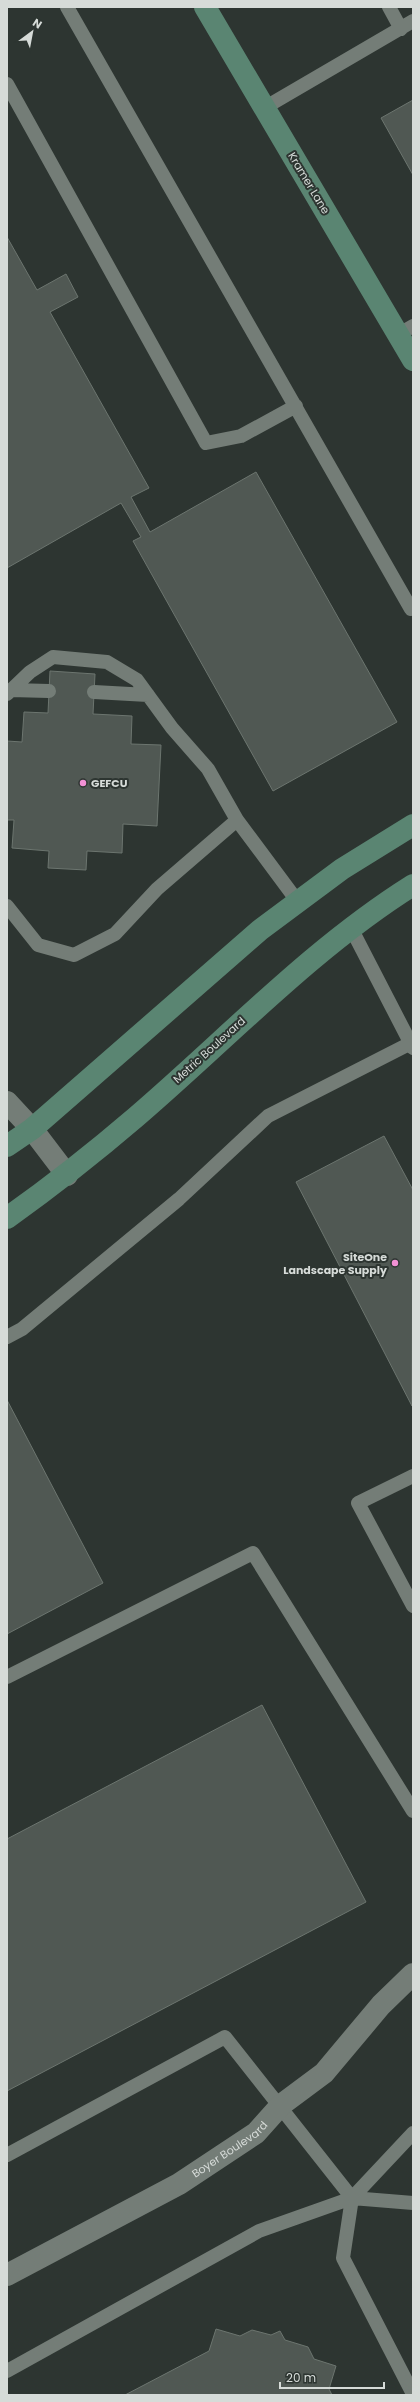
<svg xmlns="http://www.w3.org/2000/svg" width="420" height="2402" viewBox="0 0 420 2402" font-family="Poppins,sans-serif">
	<rect width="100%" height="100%" fill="#2d3531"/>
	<path fill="#505853" stroke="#6c756f" d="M413 100V175L381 118Z
		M7 237 37 290 66 274 78 297 50 312 149 488 131 497 150 532 256 472 397 722 273 791 133 541 141 537 121 503 7 568Z
		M50 671 95 674 93 714 132 716 131 744 161 745 157 826 123 824 122 853 87 851 86 870 48 868 49 851 12 848 14 820H7V741L22 742 24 712 48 713Z
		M384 1136 413 1190 412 1406 296 1182Z
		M7 1400 103 1583 7 1634Z
		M262 1705 366 1902 7 2091V1839Z
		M216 2329 240 2336 252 2330 271 2335 280 2331 285 2340 308 2347 314 2359 336 2366 329 2389 332 2395H125L209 2351Z"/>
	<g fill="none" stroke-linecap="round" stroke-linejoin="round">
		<path stroke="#747d77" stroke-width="14" d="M67 7 411 609 413 608
			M389 7 401 29
			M7 84 206 443 241 436 296 406
			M264 108 413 21
			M399 334 413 326
			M11 690 49 691
			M94 692 148 695
			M7 694 30 672 53 657 107 662 137 680 172 728 208 769 237 820 298 902
			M7 906 38 945 74 955 115 934 157 889 237 820
			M351 928 413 1048
			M7 1337 22 1329 179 1199 268 1116 411 1043
			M413 1476 358 1503 413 1606
			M7 1677 253 1553 413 1811
			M7 2155 225 2037 352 2198 413 2203
			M352 2198 343 2258 413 2394
			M7 2371 259 2231 352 2198 413 2133"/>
		<g stroke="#747d77" stroke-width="22">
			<path d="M7 1102 32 1129 67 1175"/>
			<path id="s1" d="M7 2275 179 2184 256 2133 281 2105 324 2073 381 2005 413 1974"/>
		</g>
		<path stroke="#5a8572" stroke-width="22" d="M205 7 413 360
			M7 1146 32 1129 260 930 342 869 413 825
			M7 1218C52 1186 94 1153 136 1117 227 1039 311 949 413 885"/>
	</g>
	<g fill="#f391d5" stroke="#2d3531" stroke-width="1.5">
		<circle cx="83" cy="783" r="4"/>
		<circle cx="395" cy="1263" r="4"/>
	</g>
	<g text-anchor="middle" stroke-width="4" stroke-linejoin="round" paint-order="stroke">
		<g font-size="11" fill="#d6dbd8" stroke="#2d3531">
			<text transform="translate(309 183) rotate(59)" y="4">Kramer Lane</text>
			<text transform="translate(209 1050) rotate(-42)" y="4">Metric Boulevard</text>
			<text dy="4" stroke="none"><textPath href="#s1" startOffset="256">Boyer Boulevard</textPath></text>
		</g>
		<g font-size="11" font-weight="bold" fill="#d6dbd8" stroke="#2d3531" text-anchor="start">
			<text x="91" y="787">GEFCU</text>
			<text x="387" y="1261" text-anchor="end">SiteOne<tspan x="387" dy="13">Landscape Supply</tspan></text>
		</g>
	</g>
	<rect width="420" height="2402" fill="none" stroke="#d6dbd8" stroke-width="16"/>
	<g transform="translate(32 32) rotate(32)" stroke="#2d3531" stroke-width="3" paint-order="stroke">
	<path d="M0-3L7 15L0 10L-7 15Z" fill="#d6dbd8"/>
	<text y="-6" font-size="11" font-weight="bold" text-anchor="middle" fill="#d6dbd8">N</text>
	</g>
	<path d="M280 2382v6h104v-6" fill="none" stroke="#d6dbd8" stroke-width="2"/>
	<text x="286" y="2382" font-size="12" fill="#d6dbd8" stroke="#2d3531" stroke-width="3" paint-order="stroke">20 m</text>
</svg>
